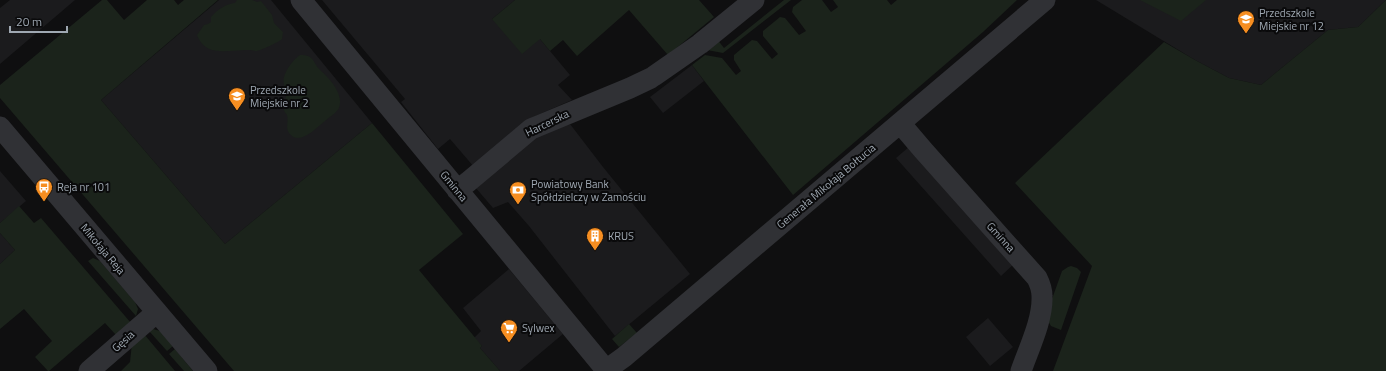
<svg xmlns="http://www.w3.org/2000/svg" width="1386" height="371" viewBox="0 0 1386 371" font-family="'Titillium Web',sans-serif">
	<rect width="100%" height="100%" fill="#0f0f10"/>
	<path fill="#1b1b1d" d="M10 0H75L0 64V8Z
		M219 0H271L372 123 225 244 101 100Z
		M322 0H515L492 19 540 39 570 75 558 85 572 100 533 117 474 167 450 139 438 149 401 102 405 99Z
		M1096 0H1386L1358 27 1328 30 1261 85 1229 78 1195 60Z
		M692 65 704 81 663 113 650 97Z
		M570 124 603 167 690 274 615 336 529 226 508 202 493 208 475 187 537 134Z
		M910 146 1015 263 1001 276 896 158Z
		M0 171 26 201 0 223Z
		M0 233 15 250 0 264Z
		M509 269 563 334 519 371H500L480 348 482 346 474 338 481 331 463 308Z
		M988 318 1013 347 990 366 966 337Z"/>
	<path fill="#1b231b" d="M102 0H107L124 20 147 0H174L178 5 184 0H218L101 100 225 244 372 123 463 234 419 270 482 346 480 348 500 371H234L0 98V85Z
		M237 0H252L257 2 261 1 272 15 274 23 283 32 282 39C279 42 260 51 256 51 254 51 252 50 250 50 231 49 206 59 197 35L204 25 208 24 211 22V17C218 9 226 4 235 3Z
		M515 0H699L714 17 668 55 629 10 577 56 563 40 550 51 540 39 522 54 492 19Z
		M784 0H791L723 53 707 50 717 39 724 48Z
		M802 0H822L831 12 838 7 833 0H887L891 5 897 0H1017L983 32 793 195 692 65 705 55 722 58 736 75 741 71 734 60V55L752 40 757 41 772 59 778 54 763 36V31L780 17 785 18 799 35 806 31 792 12 793 7Z
		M1140 0H1206L1181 21Z
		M1386 0V371H1053L1092 266 1015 183 1164 42 1195 60 1229 78 1261 85 1328 30 1358 27Z
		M300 55C315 55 312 62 320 70 329 78 341 91 340 103 340 112 330 116 325 121 316 128 299 147 289 133 285 127 289 121 287 115 286 113 284 112 284 110 283 105 286 99 286 95 286 88 282 83 284 77 286 69 294 59 300 55Z
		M19 206 34 223 41 218 131 323 116 335 105 323 49 371H48L35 357 52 341 24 309 0 329V264L15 250 0 233V223Z
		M93 258 100 261 135 302 138 309 136 316 88 261Z
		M1071 266 1077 268 1081 272 1061 330 1051 326 1048 321 1047 313 1062 271 1068 267Z
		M629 324 637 333 619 347 612 339Z
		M153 329 160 331 173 346 167 351 149 331Z
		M144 334 175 371H121L130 362 132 343Z
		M175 349 193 371H184L169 354Z"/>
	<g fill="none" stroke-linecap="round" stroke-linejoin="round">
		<path stroke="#303135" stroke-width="21" d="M301 0 607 371
			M654 76 700 44 754 0
			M900 123 923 150 1037 278C1040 284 1042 290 1042 296 1043 320 1029 348 1021 371
			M0 127 207 371
			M457 190 468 182 531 129 630 88 651 78
			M606 370 624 357 1045 0
			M89 371 157 312"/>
	</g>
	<defs>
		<g id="school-pin" transform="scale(0.9)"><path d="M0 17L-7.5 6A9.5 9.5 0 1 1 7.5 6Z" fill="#f68e21" stroke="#0a0a0b"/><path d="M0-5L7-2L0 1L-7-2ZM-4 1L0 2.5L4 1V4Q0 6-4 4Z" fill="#fff"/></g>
		<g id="bus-pin" transform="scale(0.9)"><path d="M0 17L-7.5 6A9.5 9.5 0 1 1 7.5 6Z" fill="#f68e21" stroke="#0a0a0b"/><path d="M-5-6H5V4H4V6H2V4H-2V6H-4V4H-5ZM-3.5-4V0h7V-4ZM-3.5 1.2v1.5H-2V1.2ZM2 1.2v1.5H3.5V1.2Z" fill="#fff"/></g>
		<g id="bank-pin" transform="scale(0.9)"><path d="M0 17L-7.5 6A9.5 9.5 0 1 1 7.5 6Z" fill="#f68e21" stroke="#0a0a0b"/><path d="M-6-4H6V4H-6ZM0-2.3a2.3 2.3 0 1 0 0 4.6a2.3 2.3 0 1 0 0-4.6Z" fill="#fff"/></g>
		<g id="building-pin" transform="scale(0.9)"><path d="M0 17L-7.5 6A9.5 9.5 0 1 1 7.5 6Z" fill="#f68e21" stroke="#0a0a0b"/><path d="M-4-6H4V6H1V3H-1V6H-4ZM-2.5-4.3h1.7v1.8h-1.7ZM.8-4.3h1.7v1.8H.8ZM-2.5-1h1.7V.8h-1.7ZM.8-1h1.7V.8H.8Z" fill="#fff"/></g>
		<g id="supermarket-pin" transform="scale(0.9)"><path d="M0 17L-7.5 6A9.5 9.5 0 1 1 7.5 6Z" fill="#f68e21" stroke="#0a0a0b"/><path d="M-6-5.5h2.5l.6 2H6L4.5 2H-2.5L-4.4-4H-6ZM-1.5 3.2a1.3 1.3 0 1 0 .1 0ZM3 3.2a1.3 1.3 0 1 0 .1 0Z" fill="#fff"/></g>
	</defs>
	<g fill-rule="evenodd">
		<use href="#school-pin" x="1246" y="19"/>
		<use href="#school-pin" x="237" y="96"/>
		<use href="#bus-pin" x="44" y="187"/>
		<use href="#bank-pin" x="518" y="190"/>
		<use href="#building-pin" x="595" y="236"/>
		<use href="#supermarket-pin" x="509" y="328"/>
	</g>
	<g text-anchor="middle" stroke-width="4" stroke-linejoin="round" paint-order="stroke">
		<g font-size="11" fill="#9fa8b2" stroke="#0a0a0b" text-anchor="start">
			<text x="1259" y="17">Przedszkole<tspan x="1259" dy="13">Miejskie nr 12</tspan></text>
			<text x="250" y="94">Przedszkole<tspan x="250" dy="13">Miejskie nr 2</tspan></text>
			<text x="531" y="188">Powiatowy Bank<tspan x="531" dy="13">Spółdzielczy w Zamościu</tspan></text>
			<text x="57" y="191">Reja nr 101</text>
			<text x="608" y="240">KRUS</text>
			<text x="522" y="332">Sylwex</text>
		</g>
		<g font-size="11" fill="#9fa8b2" stroke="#0a0a0b">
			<text transform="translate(547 123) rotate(-26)" y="4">Harcerska</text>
			<text transform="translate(454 186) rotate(51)" y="4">Gminna</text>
			<text transform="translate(826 186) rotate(-40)" y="4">Generała Mikołaja Bołtucia</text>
			<text transform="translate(1001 237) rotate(48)" y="4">Gminna</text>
			<text transform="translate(103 249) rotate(50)" y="4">Mikołaja Reja</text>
			<text transform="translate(123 341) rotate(-42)" y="4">Gęsia</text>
		</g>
	</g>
	<path d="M10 26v6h57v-6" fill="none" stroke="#9fa8b2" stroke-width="2"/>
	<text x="16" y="26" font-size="12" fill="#9fa8b2" stroke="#0a0a0b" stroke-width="3" paint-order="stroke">20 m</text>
</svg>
